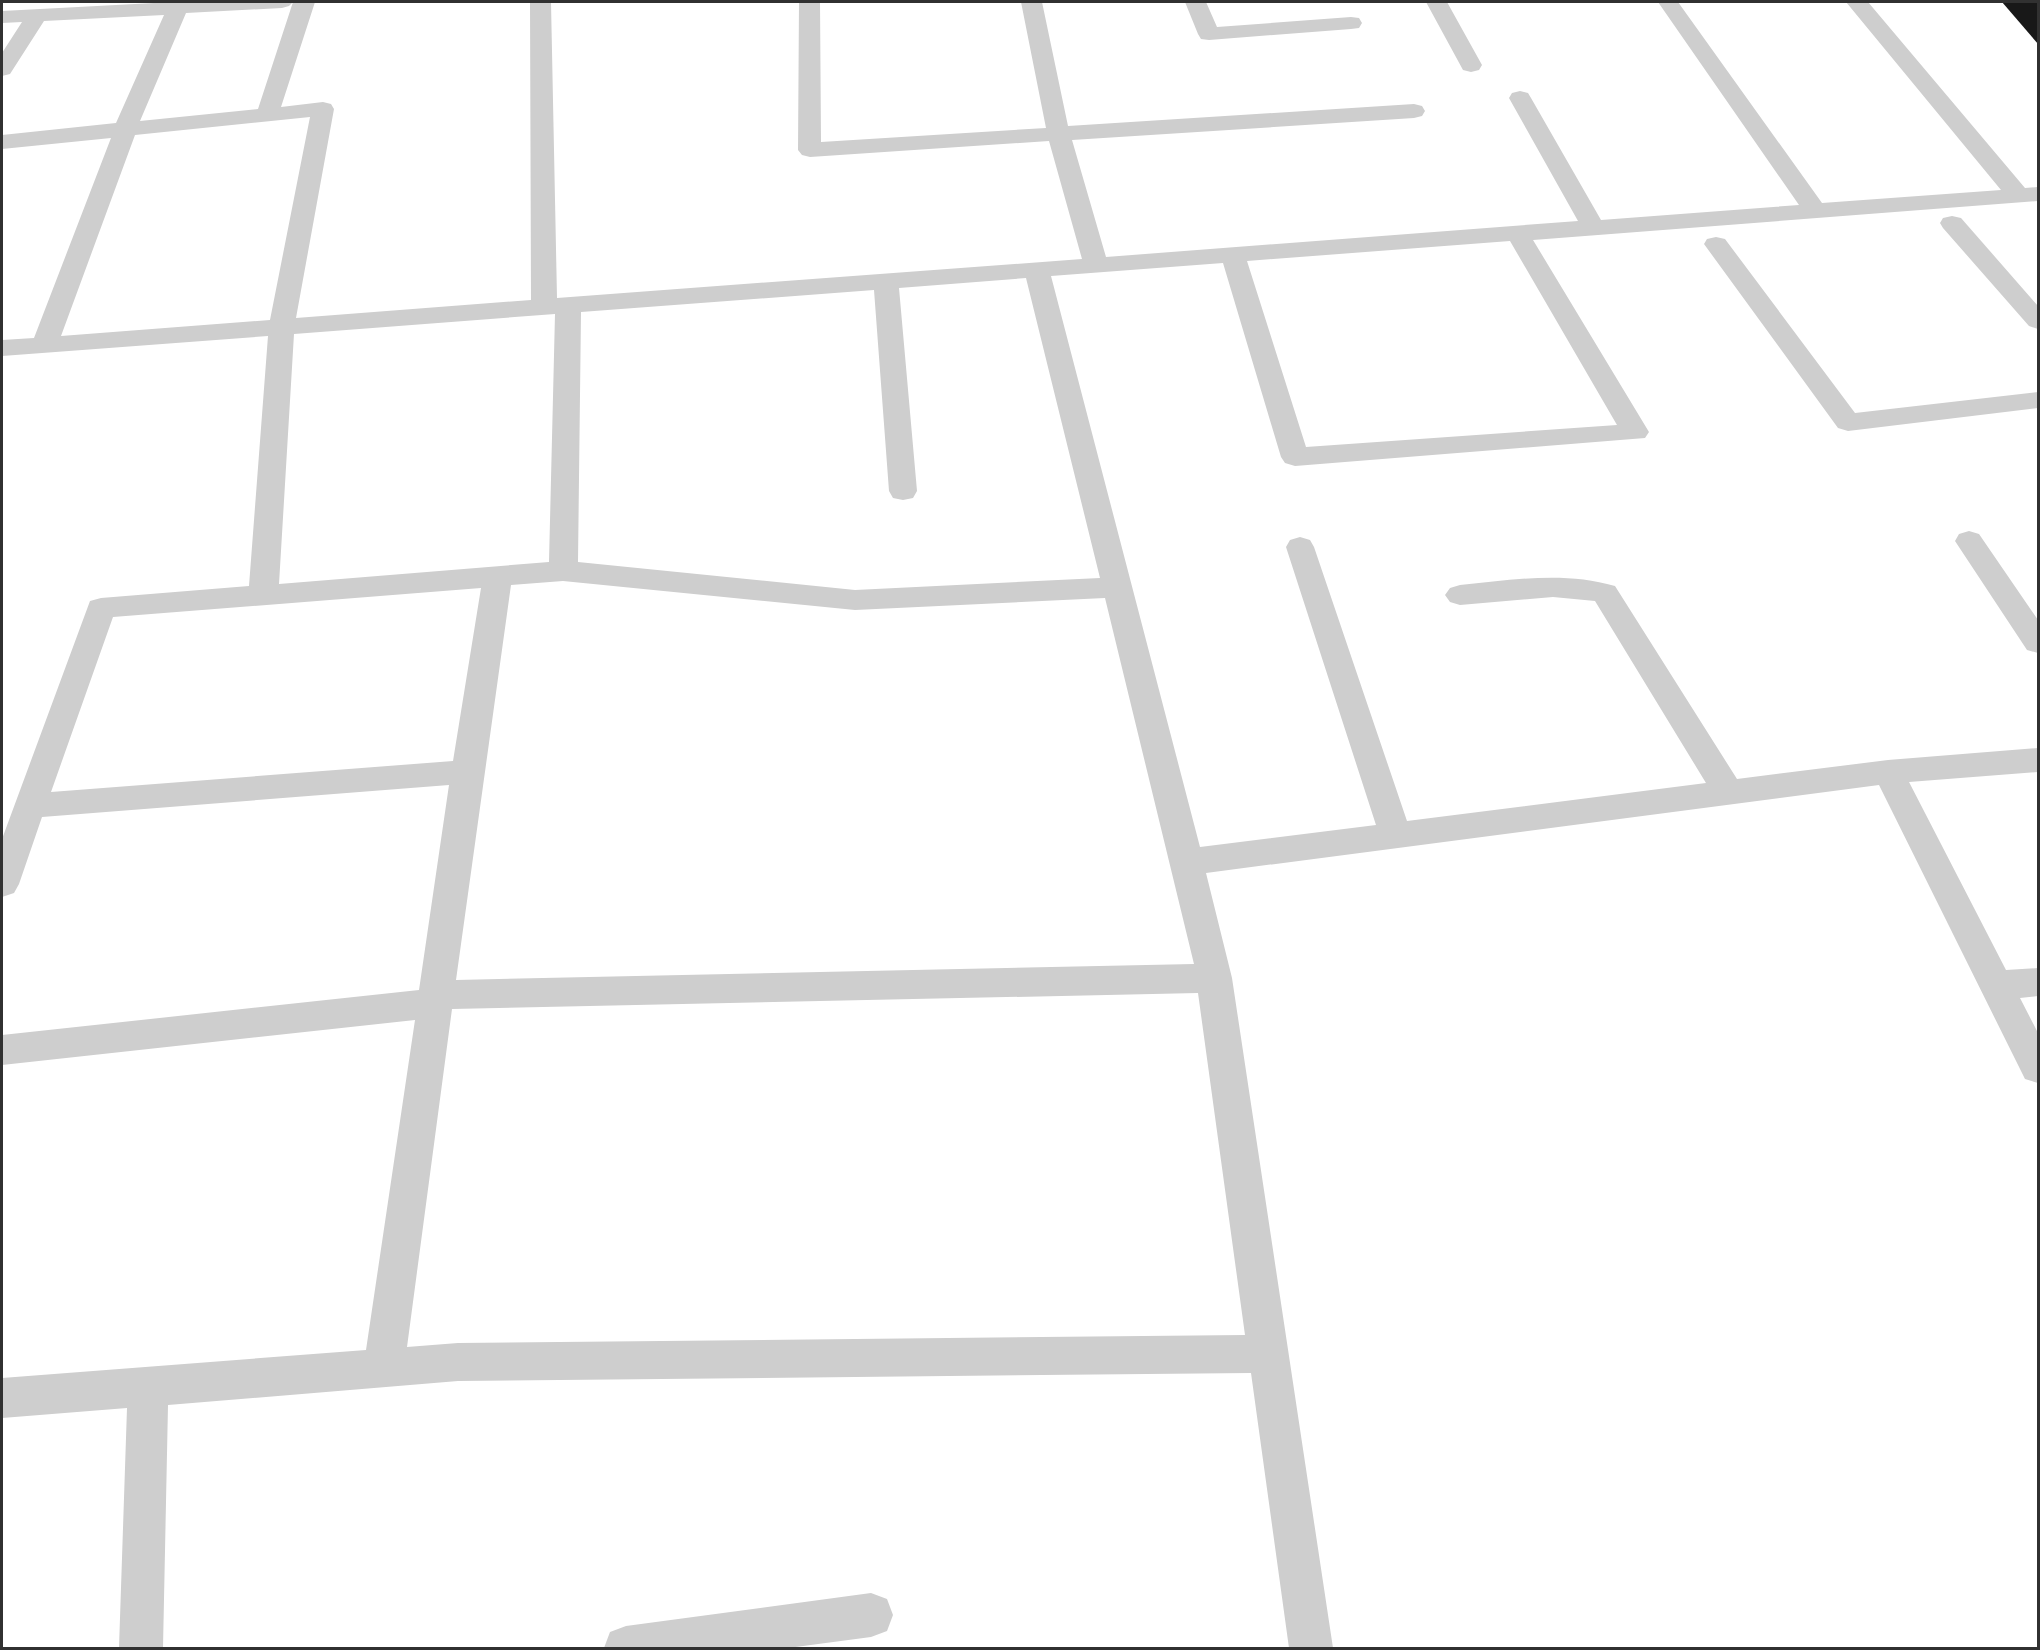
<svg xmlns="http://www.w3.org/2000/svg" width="2040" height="1650" viewBox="0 0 2040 1650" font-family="Jost,sans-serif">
	<rect width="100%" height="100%" fill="#fff"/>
	<path fill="#181818" d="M2002 2H2038V44Z"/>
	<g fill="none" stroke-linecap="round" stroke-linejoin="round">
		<path fill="#cecece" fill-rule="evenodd" d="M173 2H293L289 6 282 8 186 13 140 121 258 109 293 2H315L281 107 323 102 331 104 334 109 296 318 531 300 530 2H551L557 298 1082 259 1049 141 810 157 802 155 798 150 799 2H820L821 142 1046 128 1021 2H1042L1068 126 1414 104 1422 106 1425 111 1422 116 1414 118 1072 140 1106 257 1578 221 1509 98 1512 93 1520 91 1528 93 1531 98 1601 220 1799 205 1658 2H1678L1822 203 2001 190 1846 2H1868L2025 188 2038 187V201L1533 240 1649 432 1645 438 1295 466 1285 463 1281 457 1223 263 1051 276 1200 847 1376 825 1286 547 1290 540 1300 537 1310 540 1314 547 1407 821 1706 783 1595 601 1553 597 1460 605 1450 602 1445 595 1450 588 1460 585C1512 580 1564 571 1615 586L1737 779 1888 760 2038 748V772L1909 782 2006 970 2038 968V996L2020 998 2038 1033V1083L2025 1079 1879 785 1206 873 1232 978 1333 1648H1289L1251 1373 458 1381 168 1405 163 1648H119L127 1408 2 1418V1378L366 1350 415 1020 2 1065V1035L419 990 449 785 42 817 19 884 14 893 2 897V839L90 601 101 598 249 586 268 336 2 356V340L34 338 111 138 2 149V135L116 123 164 15 44 21 10 74 2 76V53L22 22 2 23V11ZM310 117 270 320 61 336 135 135ZM1510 241 1617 425 1306 447 1247 261ZM1026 278 1100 578 855 590 578 562 581 312 874 290 889 491 893 498 903 500 913 498 917 491 899 288ZM555 314 549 562 279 584 294 334ZM563 581 855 610 1105 598 1194 964 456 980 511 585ZM481 588 453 761 51 792 113 617ZM1198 993 1245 1335 458 1343 407 1347 452 1009Z
			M1185 2H1206L1217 27 1351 17 1359 18 1362 23 1359 28 1351 29 1209 40 1201 39 1198 34Z
			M1426 2H1447L1482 65 1479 70 1471 72 1463 70Z
			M1952 216 1961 218 2038 306V329L2029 326 1943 228 1940 223 1943 218Z
			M1716 237 1725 239 1855 413 2038 392V408L1848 431 1838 428 1704 244 1707 239Z
			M1969 531 1979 534 2038 620V653L2027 650 1955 541 1959 534Z
			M871 1593 887 1599 893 1615 887 1631 871 1637 788 1648H604L610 1632 626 1626Z"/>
	</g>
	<rect width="2040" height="1650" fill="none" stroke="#313131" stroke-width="6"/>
</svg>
